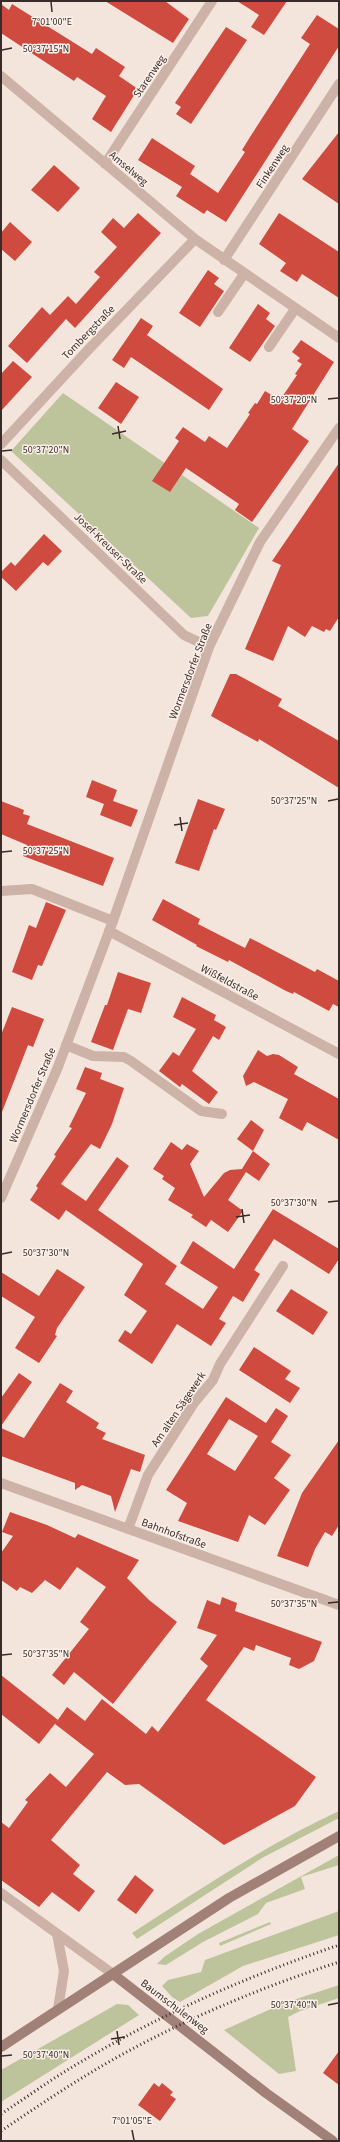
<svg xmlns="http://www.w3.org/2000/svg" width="340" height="2142" viewBox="0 0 340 2142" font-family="'Source Sans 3',sans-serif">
	<rect width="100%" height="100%" fill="#f4e5dc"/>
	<path fill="#bdc49b" d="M63 393 259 528 208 616 191 618 11 451Z
		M339 1811V1818L262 1858 137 1939 132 1933C200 1889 266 1845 339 1811Z
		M339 1855V1865L301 1877 305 1889 266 1903 258 1914 203 1942 166 1965 157 1964 164 1957 198 1934Z
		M339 1911V1935L243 1966 180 2002 172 1997 162 1986 168 1980 201 1972 205 1960Z
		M270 1922 271 1924 220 1946 219 1943Z
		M339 1985V1998L300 2011 288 2017 296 2071 279 2074 224 2030 284 2003Z
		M117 2004 128 2005 139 2015 1 2102V2070Z"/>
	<path fill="#cf4b3f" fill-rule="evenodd" d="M105 1H165L189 19 173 43Z
		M237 1H287L264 35 251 27 259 15Z
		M1 4 9 10 12 4 92 54 96 48 125 67 119 76 138 89 111 132 92 119 106 96 77 77 74 81 1 33Z
		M317 15 339 29V46L226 222 207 210 204 214 176 196 182 187 138 160 152 138 195 166 190 174 218 193 245 152 242 150 250 137 310 44 301 38Z
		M226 27 247 40 191 124 176 114 181 107 175 103Z
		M339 132V204L302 179Z
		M54 165 80 188 58 212 31 190Z
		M138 213 161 233 75 328 66 319 27 363 8 346 42 307 50 315 68 296 76 304 100 277 94 272 117 247 101 232 113 218 124 228Z
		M279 213 339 252V298L302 274 297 282 280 271 286 263 259 244Z
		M10 222 32 242 15 261 1 249V233Z
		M208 270 219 278 214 284 224 291 200 327 179 313Z
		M258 304 270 313 266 319 275 326 250 362 229 348Z
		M141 318 153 326 147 335 223 389 209 410 131 357 124 368 112 360Z
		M301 340 334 362 292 429 309 441 252 522 235 510 239 504 186 468 170 492 152 481 179 441 175 438 183 427 205 442 209 436 227 448 250 414 248 413 255 403 257 404 265 391 280 400 297 375 295 374 302 364 297 361 300 358 292 352Z
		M13 361 32 377 1 411V374Z
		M116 382 139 397 121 424 98 408Z
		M339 463V617L330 631 326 629 324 632 312 626 305 637 288 626 273 661 245 649 281 565 272 561Z
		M44 534 62 551 48 566 43 562 16 591 1 577V572L11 562 15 566Z
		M230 674H236L282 699 278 706 339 741V788L259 739 258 742 211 716Z
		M92 780 117 790 113 801 138 810 131 827 100 815 104 804 86 797Z
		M198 799 225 809 216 830 214 829 199 871 175 863Z
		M1 801 24 810 23 814 30 816 27 824 114 858 103 886 23 856 27 845 1 834Z
		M163 899 200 919 198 924 245 948 250 938 315 972 317 969 339 981V1007L333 1004 329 1011 294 992 293 994 286 991 229 960 228 962 196 946 197 945 152 920Z
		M46 902 66 910 42 966 38 965 32 980 12 972 29 925 36 928Z
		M118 972 151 983 141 1013 128 1009 113 1050 91 1042 105 1005H107Z
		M182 997 216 1015 214 1020 226 1027 219 1040 213 1036 192 1071 218 1092 209 1104 182 1084 180 1087 159 1071 173 1052 179 1056 196 1029 173 1017Z
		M12 1007 44 1019 33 1047 28 1045 2 1112 1 1035Z
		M258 1050 267 1056 273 1054 279 1055 298 1067 294 1074 339 1099V1140L307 1122 302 1131 279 1118 288 1099 254 1082 246 1086 243 1076Z
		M85 1067 102 1073 100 1079 124 1088 112 1124 100 1149 91 1144 61 1184 86 1201 117 1157 129 1166 98 1210 177 1266 165 1284 203 1309 218 1287 180 1263 193 1241 234 1269 273 1209 339 1249V1259L329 1274 274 1239 254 1270 260 1274 243 1302 233 1296 219 1319 226 1323 211 1346 177 1324 152 1364 118 1341 125 1330 131 1334 147 1311 124 1295 143 1264 66 1210 59 1220 30 1200 38 1188 36 1186 56 1156 54 1155 72 1128 69 1127 86 1093 76 1089Z
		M251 1120 264 1130 253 1151 237 1139Z
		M171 1142 182 1150 187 1144 199 1151 190 1164 204 1197 224 1173 230 1170 242 1169 253 1151 270 1164 259 1181 246 1172 228 1200 243 1211 228 1232 211 1220 206 1227 191 1217 193 1215 168 1200 175 1188 162 1179 164 1176 153 1169Z
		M57 1269 85 1287 57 1328 55 1335 57 1336 39 1363 15 1348 35 1317 1 1296V1272L39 1296Z
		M291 1289 328 1312 313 1335 276 1311Z
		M254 1347 291 1371 285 1379 300 1388 290 1403 239 1370Z
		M19 1373 32 1382 1 1426V1398Z
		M60 1383 73 1391 66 1402 99 1423 96 1428 106 1433 102 1439 145 1455 140 1472 131 1469 115 1512 111 1496 82 1485 75 1490V1483L1 1456V1428L24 1438Z
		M226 1397 266 1423 276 1408 288 1416 271 1442 291 1455 274 1478 290 1490 265 1525 249 1515 238 1542 178 1521 187 1503 166 1490ZM229 1419 258 1436 235 1471 207 1454Z
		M339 1440V1525L332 1536 325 1532 315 1549 308 1567 277 1556 302 1493Z
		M10 1512 47 1525 75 1538 78 1534 139 1560 127 1578 149 1600 177 1622 113 1704 74 1672 64 1685 52 1675 89 1629 80 1622 106 1587 77 1567 60 1590 45 1580 32 1593 20 1587 17 1591 1 1580V1553L13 1536 2 1532Z
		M222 1597 237 1603 235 1611 322 1642 314 1661 299 1669 289 1665 291 1658 256 1645 254 1651 244 1647 206 1700 316 1777 295 1806 224 1845 139 1784 125 1785 107 1772 51 1840 80 1865 73 1874 95 1891 79 1912 52 1892 39 1907 1 1880V1822L9 1828 28 1802 25 1800 50 1773 66 1787 94 1754 55 1724 67 1707 85 1721 102 1699 146 1734 152 1726 158 1732 208 1666 200 1659 217 1635 197 1628 207 1600 220 1605Z
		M1 1675 58 1720 39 1744 1 1714Z
		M135 1875 154 1890 136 1914 117 1900Z
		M339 2051V2085L323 2073Z
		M154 2083 159 2087 162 2083 173 2092 170 2095 176 2099 160 2121 138 2105Z"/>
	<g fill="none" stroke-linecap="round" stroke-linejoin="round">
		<path stroke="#cdb2a7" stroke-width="10" d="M1 76 195 239 339 338
			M105 164 212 1
			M224 260 339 84
			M218 312 244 274
			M269 347 295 309
			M1 444 88 350 195 239
			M1 460 184 635 209 647
			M1 891 32 889 113 921
			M109 931 339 1054
			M66 1045 93 1056 124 1057 131 1061 201 1111 222 1114
			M128 1529 148 1475 194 1403 213 1380 220 1364 283 1266"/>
		<path stroke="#cdb2a7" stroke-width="10" d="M1 1198 58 1067 113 921 209 647 260 542 339 428
			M1 1483 339 1605
			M1 1893 113 1974
			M57 1934 64 1971 58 2009"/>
		<path stroke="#a18078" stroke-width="10" d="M113 1974 266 2093 333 2141
			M1 2047 229 1898 339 1836"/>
		<path stroke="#392b28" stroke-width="3" stroke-dasharray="1 3" stroke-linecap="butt" d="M1 2114C24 2099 46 2083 69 2069 154 2017 245 1977 339 1945
			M1 2131C38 2106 75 2081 114 2059 185 2019 262 1987 339 1962"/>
	</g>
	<path fill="none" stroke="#392b28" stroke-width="1.5" d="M51 2 52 12M2 50 12 48M328 399 338 398M118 426 120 439M112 434 126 431M2 451 12 450M328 801 338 799M180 817 182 831M174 825 188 823M2 852 12 851M328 1202 338 1201M242 1209 244 1223M236 1217 250 1215M2 1254 12 1252M328 1603 338 1602M2 1655 12 1654M328 2005 338 2003M117 2031 119 2045M111 2039 125 2037M2 2056 12 2055M132 2130 134 2140"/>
	<g text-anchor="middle" stroke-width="3" stroke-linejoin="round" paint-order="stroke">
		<g font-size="11" fill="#392b28" stroke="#fbf0e9">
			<text transform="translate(149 76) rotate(-56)" y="4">Starenweg</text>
			<text transform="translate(272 166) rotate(-57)" y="4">Finkenweg</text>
			<text transform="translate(129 168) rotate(40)" y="4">Amselweg</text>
			<text transform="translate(88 332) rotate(-46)" y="4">Tombergstraße</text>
			<text transform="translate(111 548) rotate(44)" y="4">Josef-Kreuser-Straße</text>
			<text transform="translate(190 671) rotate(-69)" y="4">Wormersdorfer Straße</text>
			<text transform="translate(230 982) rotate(28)" y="4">Wißfeldstraße</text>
			<text transform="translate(32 1095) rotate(-67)" y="4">Wormersdorfer Straße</text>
			<text transform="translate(178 1409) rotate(-56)" y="4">Am alten Sägewerk</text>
			<text transform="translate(174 1533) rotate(20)" y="4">Bahnhofstraße</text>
			<text transform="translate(175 2006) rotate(37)" y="4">Baumschulenweg</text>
		</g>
	</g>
	<g font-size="10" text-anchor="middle" fill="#392b28" stroke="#fbf0e9" stroke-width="3" stroke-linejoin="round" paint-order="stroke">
		<text x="52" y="25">7°01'00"E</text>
		<text x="46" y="52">50°37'15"N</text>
		<text x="294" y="403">50°37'20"N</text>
		<text x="46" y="453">50°37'20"N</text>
		<text x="294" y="804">50°37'25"N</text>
		<text x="46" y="854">50°37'25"N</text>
		<text x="294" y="1206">50°37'30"N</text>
		<text x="46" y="1256">50°37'30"N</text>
		<text x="294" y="1607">50°37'35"N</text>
		<text x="46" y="1657">50°37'35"N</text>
		<text x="294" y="2008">50°37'40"N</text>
		<text x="46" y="2058">50°37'40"N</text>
		<text x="132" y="2124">7°01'05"E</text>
	</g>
	<rect width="340" height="2142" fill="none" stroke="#392b28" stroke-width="4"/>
</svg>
